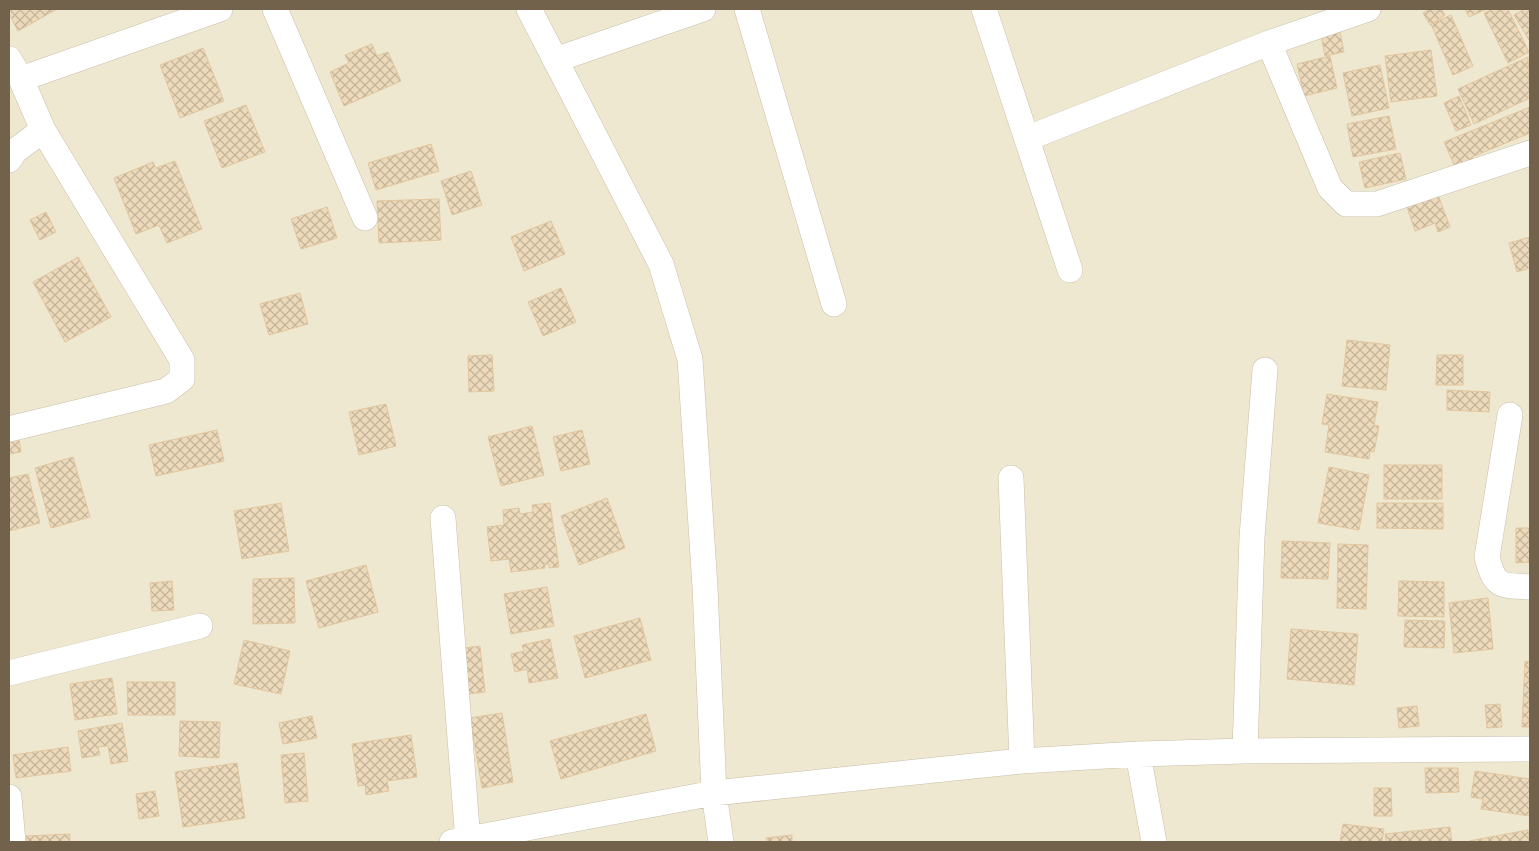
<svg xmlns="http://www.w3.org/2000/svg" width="1539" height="851" viewBox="0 0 1539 851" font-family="Arial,sans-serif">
	<defs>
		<pattern id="building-cross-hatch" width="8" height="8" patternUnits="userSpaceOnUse" patternTransform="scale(1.25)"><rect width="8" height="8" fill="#eddabb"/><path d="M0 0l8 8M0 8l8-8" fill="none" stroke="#c4b49a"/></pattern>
	</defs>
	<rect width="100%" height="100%" fill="#fbf7e4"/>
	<path fill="#efe8d0" d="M9 9H1530V842H9Z"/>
	<path fill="url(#building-cross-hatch)" stroke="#e1c69e" d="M9 9H57L18 31 9 14Z
		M1430 9H1441L1445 15 1430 25 1423 13Z
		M1465 9H1487L1469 17Z
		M1493 9H1508L1529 52 1508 63 1484 13Z
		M1525 9H1530V42L1514 15Z
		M1451 15 1473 66 1453 75 1431 24Z
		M1340 32 1344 52 1325 56 1321 35Z
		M372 44 377 56 388 52 401 81 344 106 330 72 349 63 345 55Z
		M203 48 224 101 180 118 160 65Z
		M1431 50 1437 96 1391 102 1385 56Z
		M1330 56 1337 88 1304 96 1297 64Z
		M1528 57 1530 98 1474 124 1458 89Z
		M1380 65 1389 108 1352 116 1343 73Z
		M1459 96 1471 125 1456 131 1444 103Z
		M246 105 265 152 222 168 204 121Z
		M1530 107V133L1472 157 1474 162 1456 169 1444 142Z
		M1389 116 1396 149 1353 157 1347 124Z
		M431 144 439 171 376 190 368 163Z
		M1400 153 1406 179 1365 188 1359 162Z
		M175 161 202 229 167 243 159 225 136 234 114 178 153 162 156 168Z
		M471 171 482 205 452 215 441 181Z
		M1437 192 1450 227 1438 232 1435 223 1415 231 1406 204Z
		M439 199 441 240 379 243 377 201Z
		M327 207 337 238 301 249 291 219Z
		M46 212 56 232 40 240 30 220Z
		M551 221 565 254 524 271 511 237Z
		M1530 237V268L1517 272 1509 243Z
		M78 257 111 317 65 342 33 282Z
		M561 288 576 322 543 336 528 302Z
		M300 293 308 324 269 335 260 304Z
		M1347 340 1390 345 1386 390 1342 386Z
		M492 355 494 391 469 392 468 356Z
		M1437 355H1463V385H1436Z
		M1447 390 1490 392 1489 412 1447 410Z
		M1327 394 1378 402 1374 425 1379 426 1374 452 1370 451 1369 459 1325 452 1329 425 1322 424Z
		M386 404 396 446 359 455 349 412Z
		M532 426 544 475 501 486 488 437Z
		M217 430 224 461 156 476 149 445Z
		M582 430 590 464 561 471 553 437Z
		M18 432 21 452 9 454V434Z
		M73 457 90 517 51 528 35 468Z
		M1384 465H1442V499H1384Z
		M1329 467 1369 475 1359 530 1318 523Z
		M28 474 40 523 9 531V478Z
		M607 498 625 548 579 565 561 516Z
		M281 503 289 551 242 559 234 511Z
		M550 503 559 567 549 568V564H545V568L511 572 509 559 491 561 487 527 504 525 503 510 519 508 520 514 533 512 532 505Z
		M1377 503H1443V529L1377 528Z
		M1516 528H1530V562L1516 563Z
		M1282 541 1330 543 1328 579 1281 578Z
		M1338 544 1368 545 1366 609 1337 608Z
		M366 565 378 612 319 628 306 581Z
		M294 578 295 623 253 624V579Z
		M172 581 174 610 152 611 150 583Z
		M1399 581 1444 582V617L1398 616Z
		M547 587 554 626 511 634 504 594Z
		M1488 598 1493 649 1454 653 1449 603Z
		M640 618 651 660 585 678 574 636Z
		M1405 620 1445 621 1444 648 1404 647Z
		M1291 629 1358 634 1354 685 1287 679Z
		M550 639 558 678 529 683 527 669 515 672 511 654 524 651 522 645Z
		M244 640 290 651 281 694 234 684Z
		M480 646 485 692 460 695 455 649Z
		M1525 661 1530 662V727H1522Z
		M112 678 117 714 75 720 70 684Z
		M127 682H175V715H128Z
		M1500 704 1502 727 1487 728 1485 705Z
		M1417 706 1419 726 1399 728 1397 708Z
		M502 713 513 782 482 788 470 718Z
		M646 714 656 751 561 779 550 741Z
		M312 716 317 738 283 744 279 723Z
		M180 721 220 722 219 758 179 756Z
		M122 723 128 761 111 764 108 746 98 747 100 755 82 758 78 731Z
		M411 735 417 777 387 781 389 791 366 795 365 785 358 786 352 744Z
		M68 747 71 771 16 778 13 755Z
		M304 753 308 801 285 803 281 755Z
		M237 763 245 818 183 827 175 772Z
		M1425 768H1458L1459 792 1426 793Z
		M1475 771 1530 779V816L1481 809 1483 799 1471 797Z
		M1374 788H1391L1392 816H1374Z
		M155 791 159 816 139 819 136 794Z
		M1343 824 1384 829 1382 842H1340Z
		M1450 827 1452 842H1386L1385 834Z
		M1528 830 1530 842H1469V841Z
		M70 834V842H27L26 836Z
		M792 835V842H767L766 838Z"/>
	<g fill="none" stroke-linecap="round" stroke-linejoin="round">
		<g stroke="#c9bea9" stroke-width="26">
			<path id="minor" d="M275 9 365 218
				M529 9 661 264 690 359 705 587 714 793 721 842
				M747 9 834 304
				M984 9 1070 270
				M1269 43 1330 188 1346 204H1377L1530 153
				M9 59 21 79
				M555 60 703 9
				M1028 138 1269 43 1368 9
				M9 160 15 151 43 130
				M1510 415 1487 557C1495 588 1500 585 1530 587
				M9 429 166 391 182 379V360L43 130 21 79 220 9
				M1011 478 1022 761
				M443 518 468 842
				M9 673 200 626
				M1245 751 1252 537 1265 370
				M1138 754 1154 842
				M9 797 13 842
				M452 842 714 793 1022 761 1138 754 1245 751 1530 749"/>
		</g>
		<use href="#minor" stroke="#fff" stroke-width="25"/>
	</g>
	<rect width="1539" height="851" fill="none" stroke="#73624b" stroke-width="20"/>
</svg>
